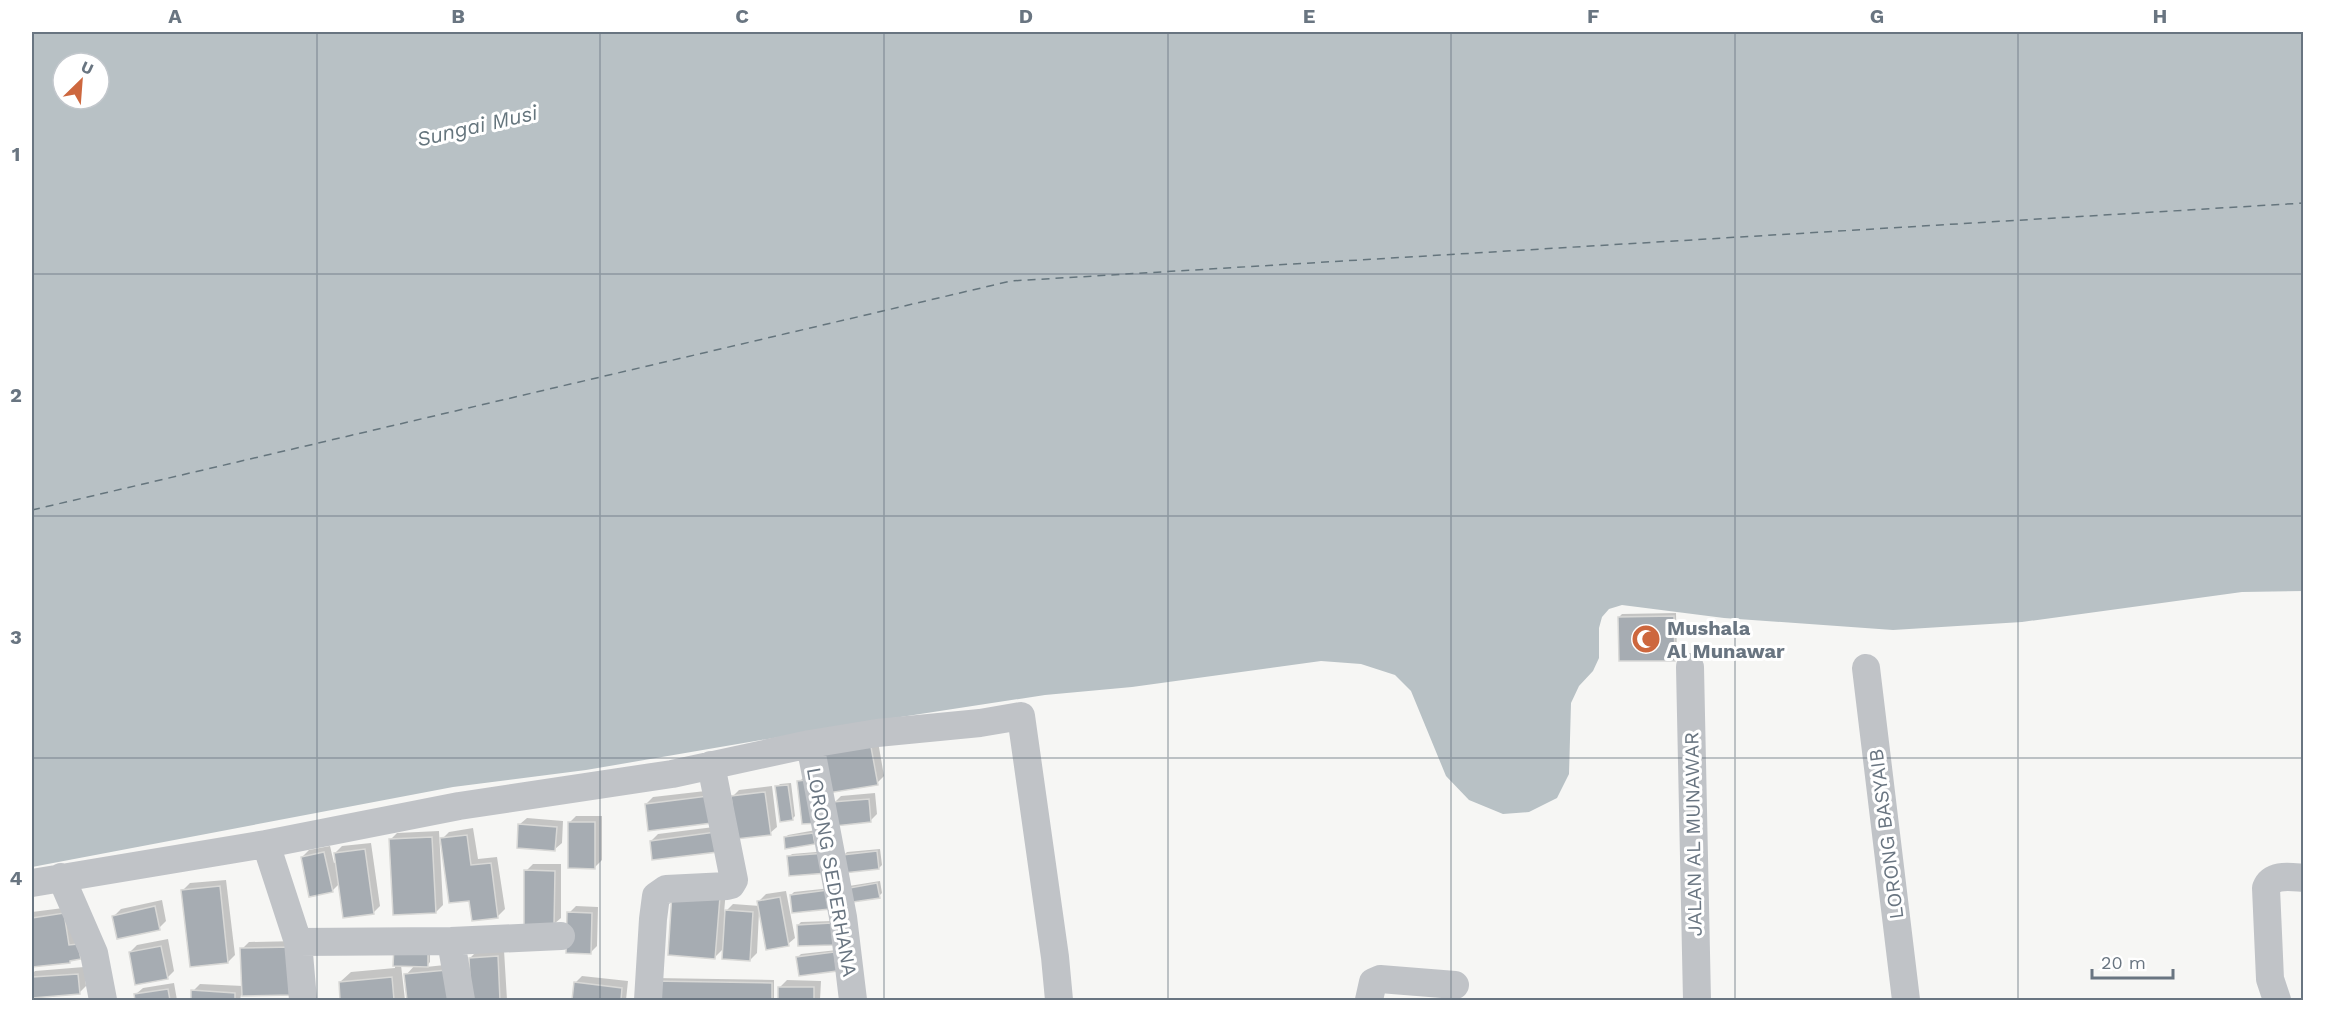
<svg xmlns="http://www.w3.org/2000/svg" width="2335" height="1032" viewBox="0 0 2335 1032" font-family="'Work Sans',sans-serif">
	<rect width="100%" height="100%" fill="#f6f6f4"/>
	<path fill="#b8c1c5" fill-rule="evenodd" d="M32 32H2303V591L2242 592 2022 622 1893 630 1724 618 1622 605 1609 609 1602 617 1599 628V658L1593 671 1579 686 1571 703 1569 774 1557 798 1529 812 1503 814 1469 800 1446 776 1411 691 1395 675 1361 664 1321 661 1132 687 1045 695 855 724 586 770 453 787 32 867ZM63 63H99V99H63Z"/>
	<path fill="#0003" d="M1676 613 1677 656 1674 659 1619 617 1622 614Z
		M876 730 884 776 877 783 799 782 806 775Z
		M791 783 795 816 792 819 777 787 780 784Z
		M772 786 777 827 770 833 732 797 739 790Z
		M723 789 726 814 646 804 653 797Z
		M875 793 877 814 870 821 834 803 841 796Z
		M576 816H602V860L595 867 569 823Z
		M527 818 563 821 562 843 555 849 520 824Z
		M730 825 725 850 651 841 658 834Z
		M473 828 478 859 497 857 505 909 498 916 442 839 449 832Z
		M816 830 817 840 785 838 788 835Z
		M439 831 443 905 436 912 390 840 397 833Z
		M371 843 380 906 373 913 339 884 332 891 302 857 309 850 330 846 334 863 336 862 335 853 342 846Z
		M880 849 882 865 879 868 844 855 847 852Z
		M828 851 830 868 789 857 792 854Z
		M533 864H561V918L554 924 526 871Z
		M226 880 235 955 228 962 183 890 190 883Z
		M880 881 882 893 879 896 848 902 849 886Z
		M831 888 833 904 791 895 794 892Z
		M726 890 724 913 733 904 760 906 759 901 766 894 786 891 795 938 788 944 759 912 757 953 750 960 724 948 715 957 670 954Z
		M162 900 166 921 159 928 114 916 121 909Z
		M576 906 598 907 597 946 590 953 569 913Z
		M71 907 87 951 69 961 32 965V912Z
		M834 921 832 943 798 925 801 922Z
		M168 939 174 971 167 978 130 952 137 945Z
		M299 941 293 994 241 995 240 1000H192L193 991 200 984 243 986 242 949 249 942Z
		M430 943V962L426 967 454 964 458 1000H408L406 975 415 965H401L405 1000H342L340 982 351 972 395 968V946Z
		M504 950 507 1000H473L470 958 477 951Z
		M837 950 836 970 798 957 801 954Z
		M84 967 86 986 79 993 32 996V974L35 971Z
		M582 976 628 981 626 1000H573L575 983Z
		M655 978 774 980V1000H652Z
		M787 980 821 981 820 1000H780V987Z
		M174 983 177 1000H137L136 994 143 988Z"/>
	<g fill="none" stroke-linecap="round" stroke-linejoin="round">
		<path stroke="#65757d" stroke-width="1.5" stroke-dasharray="8 6" stroke-linecap="butt" d="M32 510 1011 281 2304 203"/>
	</g>
	<path fill="#a6acb2" stroke="#d8d8d6" stroke-width="1.5" d="M1674 616 1675 661H1619L1618 617Z
		M869 736 878 785 822 794 814 746Z
		M816 779 821 823 802 824 797 781Z
		M788 785 793 820 780 822 775 786Z
		M765 792 771 835 736 839 731 796Z
		M716 795 720 822 648 831 645 804Z
		M869 799 871 822 835 826 832 802Z
		M568 822H595V869L568 868Z
		M518 824 557 827 555 851 517 848Z
		M723 831 726 851 652 860 650 841Z
		M813 833 815 844 785 849 784 837Z
		M467 835 471 865 491 863 498 918 472 921 469 901 449 903 440 838Z
		M432 837 436 913 393 915 389 839Z
		M365 849 374 914 343 918 334 853Z
		M877 851 879 869 844 873 842 855Z
		M324 852 333 892 309 897 301 857Z
		M826 853 828 873 789 876 787 856Z
		M524 870 555 871 554 926H524Z
		M877 883 880 898 846 903 844 889Z
		M220 886 228 963 190 967 181 890Z
		M828 890 830 909 792 913 790 895Z
		M672 893 720 897 715 959 668 955Z
		M780 897 789 946 766 950 757 901Z
		M155 906 160 930 117 939 112 916Z
		M725 910 753 912 750 961 722 959Z
		M567 912 592 913 591 954 566 953Z
		M64 913 69 945 78 944 81 959 70 961V963L32 967V918Z
		M832 923 833 945 798 946 797 925Z
		M428 945V967L393 966 394 946Z
		M161 946 168 979 135 985 129 952Z
		M292 947 294 995 242 996 240 948Z
		M834 952 837 971 799 976 796 957Z
		M498 956 500 1000H471L469 958Z
		M447 970 450 1000H407L404 974Z
		M78 974 80 994 32 998V977Z
		M392 977 394 1000H340L339 982Z
		M651 981 772 983V1000H650Z
		M574 982 622 988 621 1000H572Z
		M778 987H814V1000H778Z
		M168 989 170 1000H135L134 994Z
		M191 990 235 993V1000H191Z"/>
	<g fill="none" stroke-linecap="round" stroke-linejoin="round">
		<path stroke="#c0c3c7" stroke-width="28" d="M1690 667 1697 1000
			M1866 668 1906 1000
			M810 744 843 917 853 1000
			M266 844 459 806 672 774 810 744 877 733 980 723 1021 716 1055 957 1059 1000
			M61 877 94 953 103 1000
			M32 883 266 844 298 942
			M451 941 461 1000
			M303 1000 298 942 451 941 561 936
			M648 1000 653 919 656 896 666 889 727 886 731 885 734 880 711 765
			M1369 1000 1373 982 1380 979 1455 985
			M2277 1000 2270 979 2266 888C2272 873 2291 877 2304 878"/>
	</g>
	<path fill="none" stroke="#697581" stroke-width="1.5" stroke-opacity="0.55" d="M317 32V1000M600 32V1000M884 32V1000M1168 32V1000M1451 32V1000M1735 32V1000M2018 32V1000M32 274H2304M32 516H2304M32 758H2304"/>
	<defs>
		<g id="mosque-disc" transform="scale(1.5)"><circle r="9.5" fill="#cd673e" stroke="#fff"/><path d="M3.5-4.9A6 6 0 1 0 3.5 4.9A5 5 0 1 1 3.5-4.9Z" fill="#fff"/></g>
	</defs>
	<g fill-rule="evenodd">
		<use href="#mosque-disc" x="1646" y="639"/>
	</g>
	<g text-anchor="middle" stroke-width="6" stroke-linejoin="round" paint-order="stroke">
		<g font-size="20" font-weight="bold" fill="#697581" stroke="#fff" text-anchor="start">
			<text x="1667" y="635">Mushala<tspan x="1667" dy="23">Al Munawar</tspan></text>
		</g>
		<g font-size="20" fill="#697581" stroke="#fff">
			<text transform="translate(1693 834) rotate(-91)" y="7">JALAN AL MUNAWAR</text>
			<text transform="translate(1886 834) rotate(-97)" y="7">LORONG BASYAIB</text>
			<text transform="translate(832 872) rotate(80)" y="7">LORONG SEDERHANA</text>
		</g>
		<g font-size="21" font-style="italic" fill="#65757d" stroke="#fff">
			<text transform="translate(477 126) rotate(-13)" y="7">Sungai Musi</text>
		</g>
	</g>
	<rect width="2335" height="1032" fill="none" stroke="#ffffff" stroke-width="66"/>
	<g transform="translate(81 81) rotate(25)"><circle r="28" fill="#ffffff" stroke="#c3c8cd" stroke-width="1.5"/>
	<path d="M0-4.5L10 22L0 15L-10 22Z" fill="#cd673e"/>
	<text y="-9" font-size="16" font-weight="bold" text-anchor="middle" fill="#697581">U</text>
	</g>
	<path d="M2092 969v9h81v-9" fill="none" stroke="#697581" stroke-width="3"/>
	<text x="2101" y="969" font-size="18" fill="#697581" stroke="#ffffff" stroke-width="4.5" paint-order="stroke">20 m</text>
	<rect x="33" y="33" width="2269" height="966" fill="none" stroke="#697581" stroke-width="2"/>
	<g font-size="20" text-anchor="middle" font-weight="bold" fill="#697581">
		<text x="175" y="23">A</text>
		<text x="458" y="23">B</text>
		<text x="742" y="23">C</text>
		<text x="1026" y="23">D</text>
		<text x="1309" y="23">E</text>
		<text x="1593" y="23">F</text>
		<text x="1877" y="23">G</text>
		<text x="2160" y="23">H</text>
		<text x="16" y="161">1</text>
		<text x="16" y="402">2</text>
		<text x="16" y="644">3</text>
		<text x="16" y="885">4</text>
	</g>
</svg>
